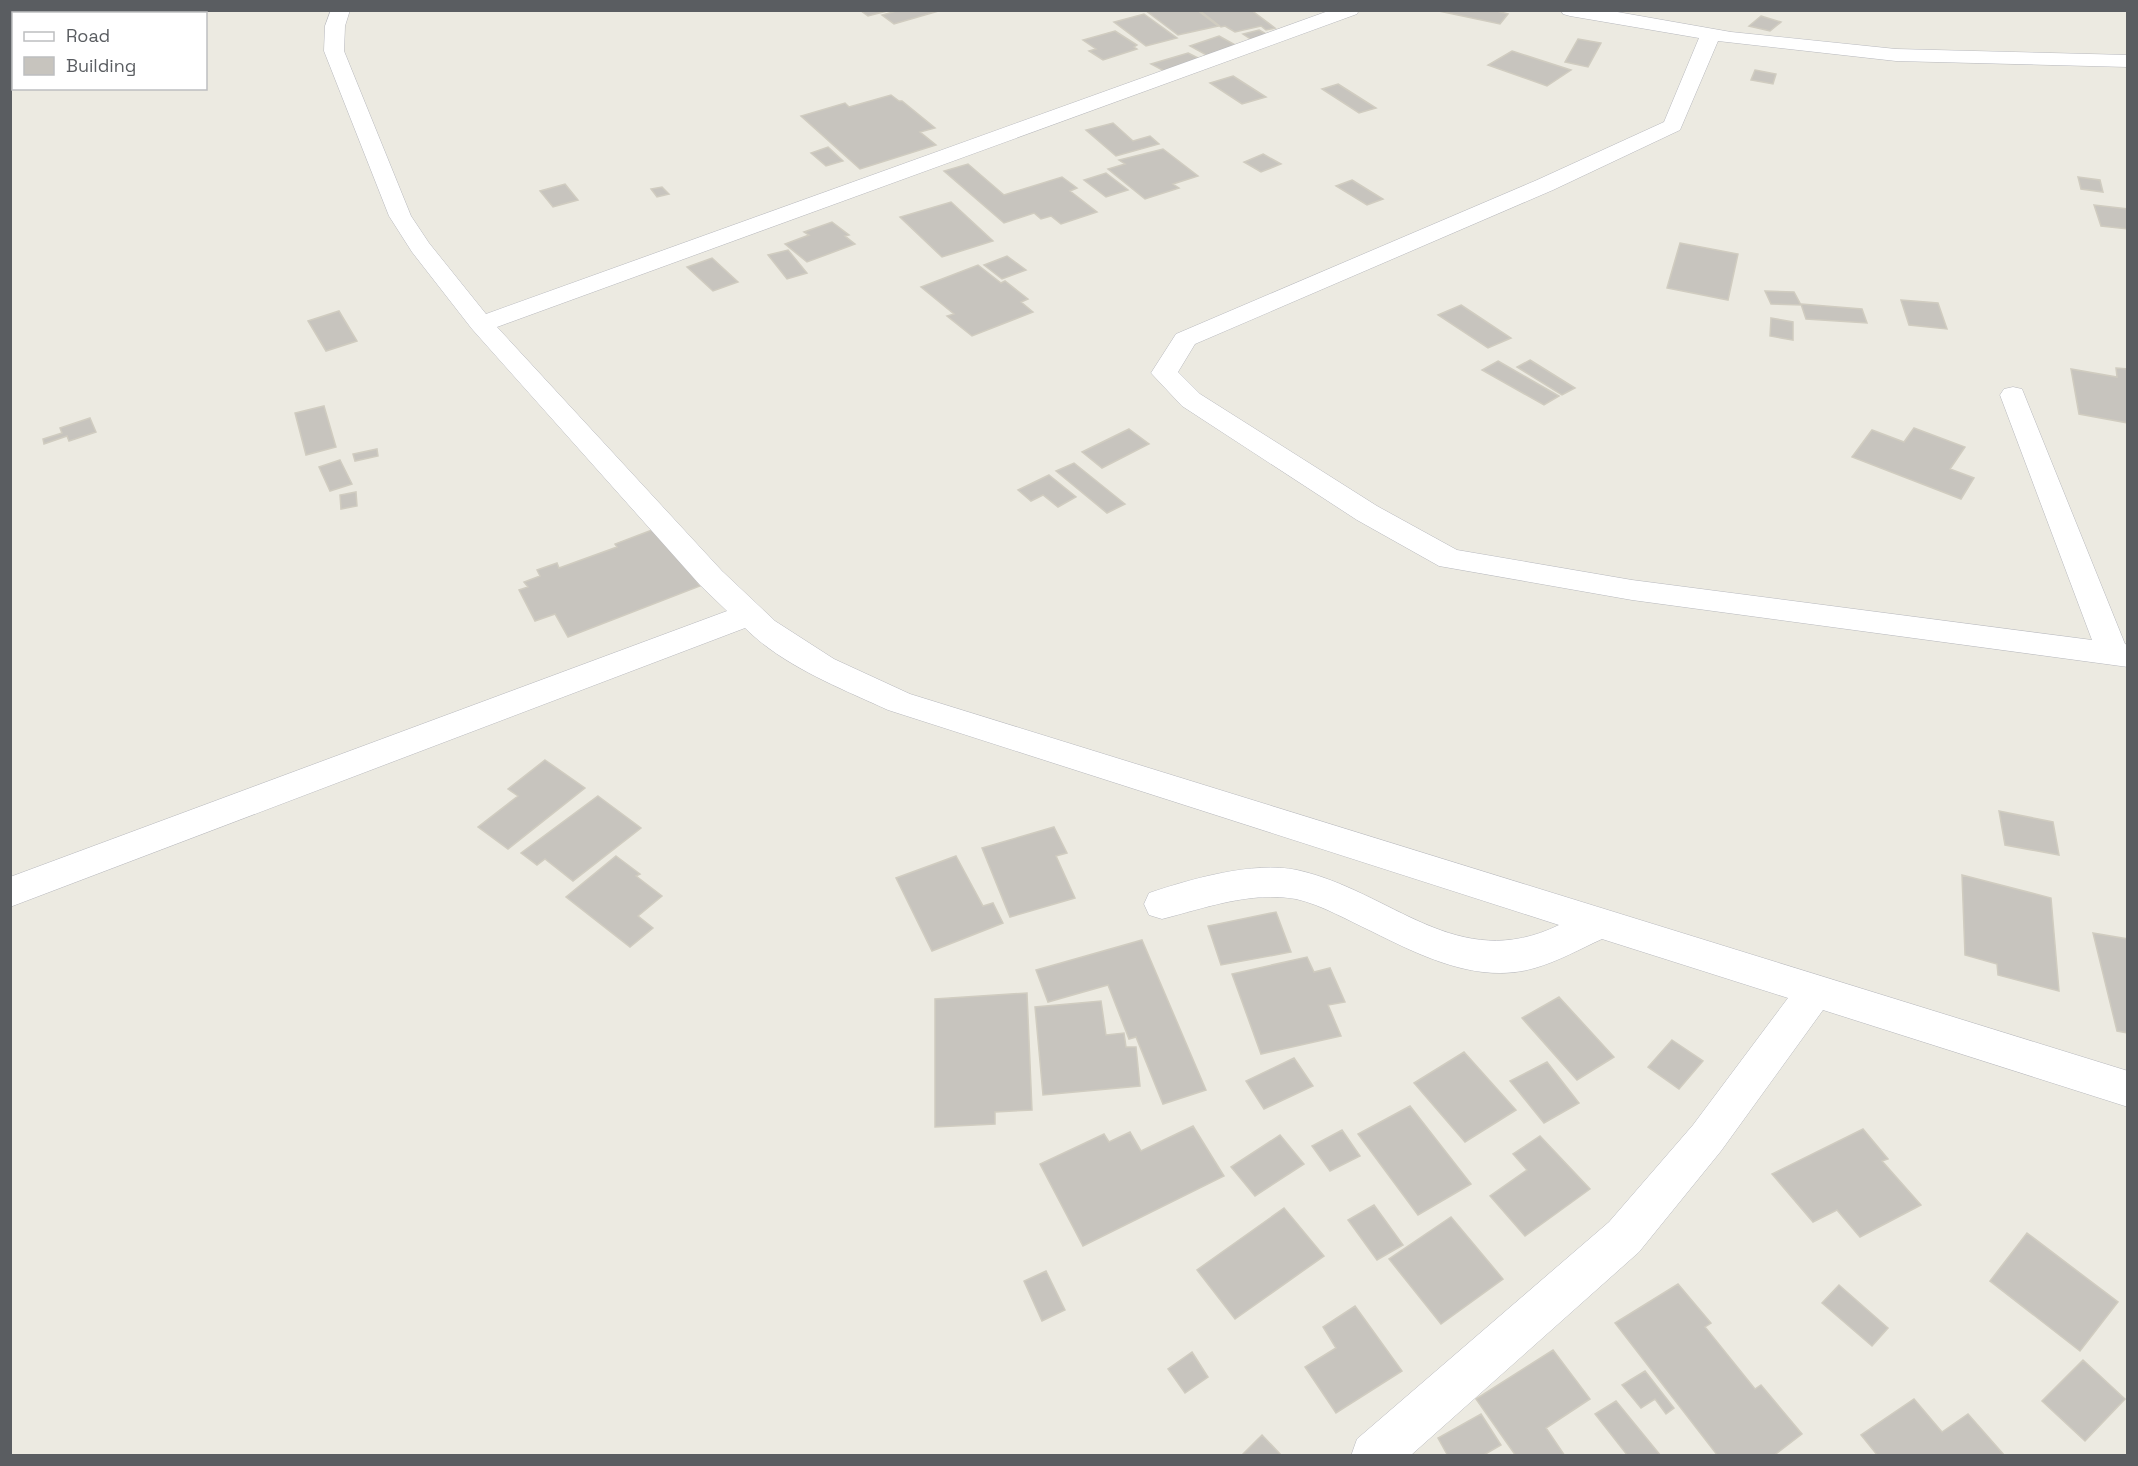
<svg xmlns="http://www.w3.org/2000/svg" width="2138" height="1466" viewBox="0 0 2138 1466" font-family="'Space Grotesk',sans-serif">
	<rect width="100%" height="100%" fill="#eceae1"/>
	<path fill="#c7c4be" stroke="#d0ccc0" stroke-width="1.5" d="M891 10 868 16 861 11 862 10Z
		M900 10H942L894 24 882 15Z
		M1145 10H1197L1218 26 1178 35Z
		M1199 10H1251L1275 28 1266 30 1261 26 1235 32 1225 26 1221 27Z
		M1434 10H1493L1508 14 1500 24Z
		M1144 14 1177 38 1146 46 1114 22Z
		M1761 16 1781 22 1770 31 1749 26Z
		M1259 30 1268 35 1252 40 1243 34Z
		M1115 31 1137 45 1134 47 1137 49 1103 60 1089 51 1096 49 1083 40Z
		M1219 36 1239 47 1210 57 1190 46Z
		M1578 39 1601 43 1588 67 1565 62Z
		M1512 51 1571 70 1547 86 1488 65Z
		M1188 53 1200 59 1166 72 1151 64Z
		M1755 70 1776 74 1773 84 1751 80Z
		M1233 76 1266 97 1242 104 1210 83Z
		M1338 84 1376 108 1359 113 1322 89Z
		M891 95 899 101H902L935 128 920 132 936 145 860 169 801 116 845 103 849 107Z
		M1113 123 1133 141 1150 136 1159 144 1116 156 1086 130Z
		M828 147 843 161 826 166 811 153Z
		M1163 149 1198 176 1173 184 1179 188 1145 199 1108 169 1125 164 1119 160Z
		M1263 154 1281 164 1261 172 1244 162Z
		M968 164 1004 195 1062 177 1077 188 1070 191 1097 212 1061 224 1051 216 1041 219 1034 213 1004 223 944 171Z
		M1106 173 1128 190 1106 197 1084 180Z
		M2078 177 2100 180 2103 192 2081 189Z
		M1352 180 1383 199 1367 205 1336 186Z
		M565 184 578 200 553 207 540 191Z
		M662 187 669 194 657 197 651 189Z
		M951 202 993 241 942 257 900 217Z
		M2094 205 2128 209V229L2101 226Z
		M832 222 849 235 845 236 855 244 807 262 785 244 809 235 804 232Z
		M1680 243 1738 254 1728 300 1667 288Z
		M788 250 807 273 787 279 768 255Z
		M1007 256 1026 270 1002 279 984 265Z
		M712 258 738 282 713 291 687 267Z
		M978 265 1001 283 1005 281 1028 299 1021 302 1033 312 972 336 947 316 954 314 921 287Z
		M1765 291 1794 292 1801 305 1771 304Z
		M1901 300 1938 303 1947 329 1909 325Z
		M1801 304 1862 309 1867 323 1806 319Z
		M1461 305 1511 338 1488 348 1438 315Z
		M339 311 357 341 326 351 308 321Z
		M1771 318 1793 322V340L1770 336Z
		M1530 360 1575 388 1562 395 1517 367Z
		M1498 361 1559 396 1544 405 1482 370Z
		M2116 368 2128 369V423L2079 414 2071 369 2117 377Z
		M324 406 336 447 306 455 295 413Z
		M90 418 96 432 69 441 67 436 44 444 43 439 62 433 60 428Z
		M1914 428 1965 447 1950 469 1974 478 1961 499 1852 457 1872 430 1904 442Z
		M1129 429 1149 444 1102 468 1082 452Z
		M377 449 378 456 355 461 353 454Z
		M340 460 352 484 330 491 319 467Z
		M1074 463 1125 504 1107 513 1056 471Z
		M1049 475 1076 497 1058 507 1043 495 1031 501 1018 490Z
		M356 492 357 506 341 509 340 495Z
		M660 527 700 586 568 637 555 614 535 621 519 590 528 587 524 582 540 576 537 570 557 563 559 568 617 547 615 544Z
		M545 760 585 788 508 849 478 827 518 796 508 789Z
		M598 796 641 828 573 881 545 859 537 865 521 853Z
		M1999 811 2053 822 2059 855 2005 845Z
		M1054 827 1067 853 1056 856 1075 898 1010 917 982 848Z
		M616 856 640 874 636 876 662 896 638 916 653 928 630 947 566 897Z
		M956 856 983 906 993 903 1003 923 932 951 896 878Z
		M1962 875 2051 898 2059 991 1998 975 1997 964 1965 955Z
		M1276 912 1291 952 1221 965 1208 926Z
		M2093 933 2128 939V1033L2117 1031Z
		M1142 940 1206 1090 1163 1104 1136 1037 1129 1039 1108 985 1048 1002 1036 970Z
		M1307 957 1314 972 1330 968 1345 1002 1328 1005 1341 1036 1261 1054 1232 974Z
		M1027 993 1032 1110 995 1112V1124L935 1127V999Z
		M1559 997 1614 1057 1577 1080 1522 1018Z
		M1101 1001 1106 1035 1124 1033 1126 1047H1136L1140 1086 1043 1095 1035 1007Z
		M1672 1040 1703 1061 1679 1089 1648 1067Z
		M1464 1052 1516 1110 1465 1142 1414 1083Z
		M1294 1058 1313 1086 1264 1109 1246 1081Z
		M1547 1062 1579 1103 1544 1123 1510 1081Z
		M1410 1106 1471 1184 1418 1215 1358 1134Z
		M1193 1126 1224 1176 1083 1246 1040 1164 1104 1134 1109 1142 1130 1132 1141 1151Z
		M1863 1129 1888 1159 1882 1161 1921 1205 1860 1237 1837 1210 1813 1222 1772 1174Z
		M1342 1130 1360 1156 1330 1171 1312 1146Z
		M1280 1135 1304 1164 1255 1196 1231 1167Z
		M1540 1136 1590 1189 1525 1236 1490 1196 1527 1170 1513 1154Z
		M1374 1205 1403 1245 1377 1260 1348 1220Z
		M1284 1208 1324 1256 1235 1319 1197 1270Z
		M1451 1217 1503 1279 1441 1324 1389 1259Z
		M2027 1233 2118 1302 2080 1351 1990 1281Z
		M1046 1271 1065 1310 1042 1321 1024 1281Z
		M1678 1284 1711 1323 1705 1327 1755 1389 1761 1385 1802 1434 1773 1456H1718L1615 1323Z
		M1839 1285 1888 1328 1872 1346 1822 1303Z
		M1355 1306 1402 1371 1336 1413 1305 1367 1336 1348 1323 1327Z
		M1553 1350 1590 1399 1546 1428 1565 1456H1516L1476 1399Z
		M1192 1352 1208 1377 1185 1393 1168 1369Z
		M2083 1360 2125 1399 2085 1441 2042 1401Z
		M1645 1371 1674 1408 1666 1414 1655 1399 1641 1408 1622 1385Z
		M1914 1399 1942 1432 1968 1414 2005 1456H1878L1861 1435Z
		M1616 1401 1661 1456H1628L1595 1414Z
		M1481 1414 1501 1445 1482 1456H1448L1438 1438Z
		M1262 1435 1282 1456H1241Z"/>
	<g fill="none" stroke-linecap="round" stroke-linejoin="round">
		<g stroke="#b7b8bd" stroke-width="1">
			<path id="minor" d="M331 10H350L345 26 344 51 411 216 429 243 486 314 1331 10H1359L1357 14 497 327 722 571 775 621 834 659 910 694 2128 1071V1107L1823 1010 1721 1151 1639 1252 1410 1456H1351L1357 1439 1609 1222 1693 1125 1788 998 1602 939C1580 949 1559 961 1535 968 1479 985 1421 956 1371 931 1347 920 1322 905 1296 899 1251 891 1205 908 1162 919L1149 915 1144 904 1149 893C1191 879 1253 861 1297 870 1392 891 1457 975 1559 925L888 710C840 688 783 666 745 628L10 907V877L727 611 700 585 472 329 412 252 389 216 324 51 325 26Z
				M1561 10H1606L1731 32 1896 49 2128 55V67L1896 61 1718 41 1680 130 1553 190 1195 344 1178 372 1200 394 1377 506 1457 550 1632 580 2092 640 2000 395 2004 389 2013 387 2022 389 2125 644 2128 645V667L1632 600 1439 566 1357 520 1182 406 1151 373 1176 334 1537 180 1664 122 1699 38 1570 16 1563 14Z"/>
		</g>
		<use href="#minor" fill="#fff" fill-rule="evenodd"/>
	</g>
	<rect width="2138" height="1466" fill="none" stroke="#5a5d61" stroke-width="24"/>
	<rect x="12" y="12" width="195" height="78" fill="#ffffff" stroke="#bdbec0" stroke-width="1.5"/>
	<rect x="24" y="32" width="30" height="9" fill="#ffffff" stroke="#bdbec0" stroke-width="1.5"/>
	<text x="66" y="42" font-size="18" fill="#5a5d61">Road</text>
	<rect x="24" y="57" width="30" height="18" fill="#c7c4be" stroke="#bdbec0" stroke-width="1.5"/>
	<text x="66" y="72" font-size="18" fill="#5a5d61">Building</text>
</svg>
